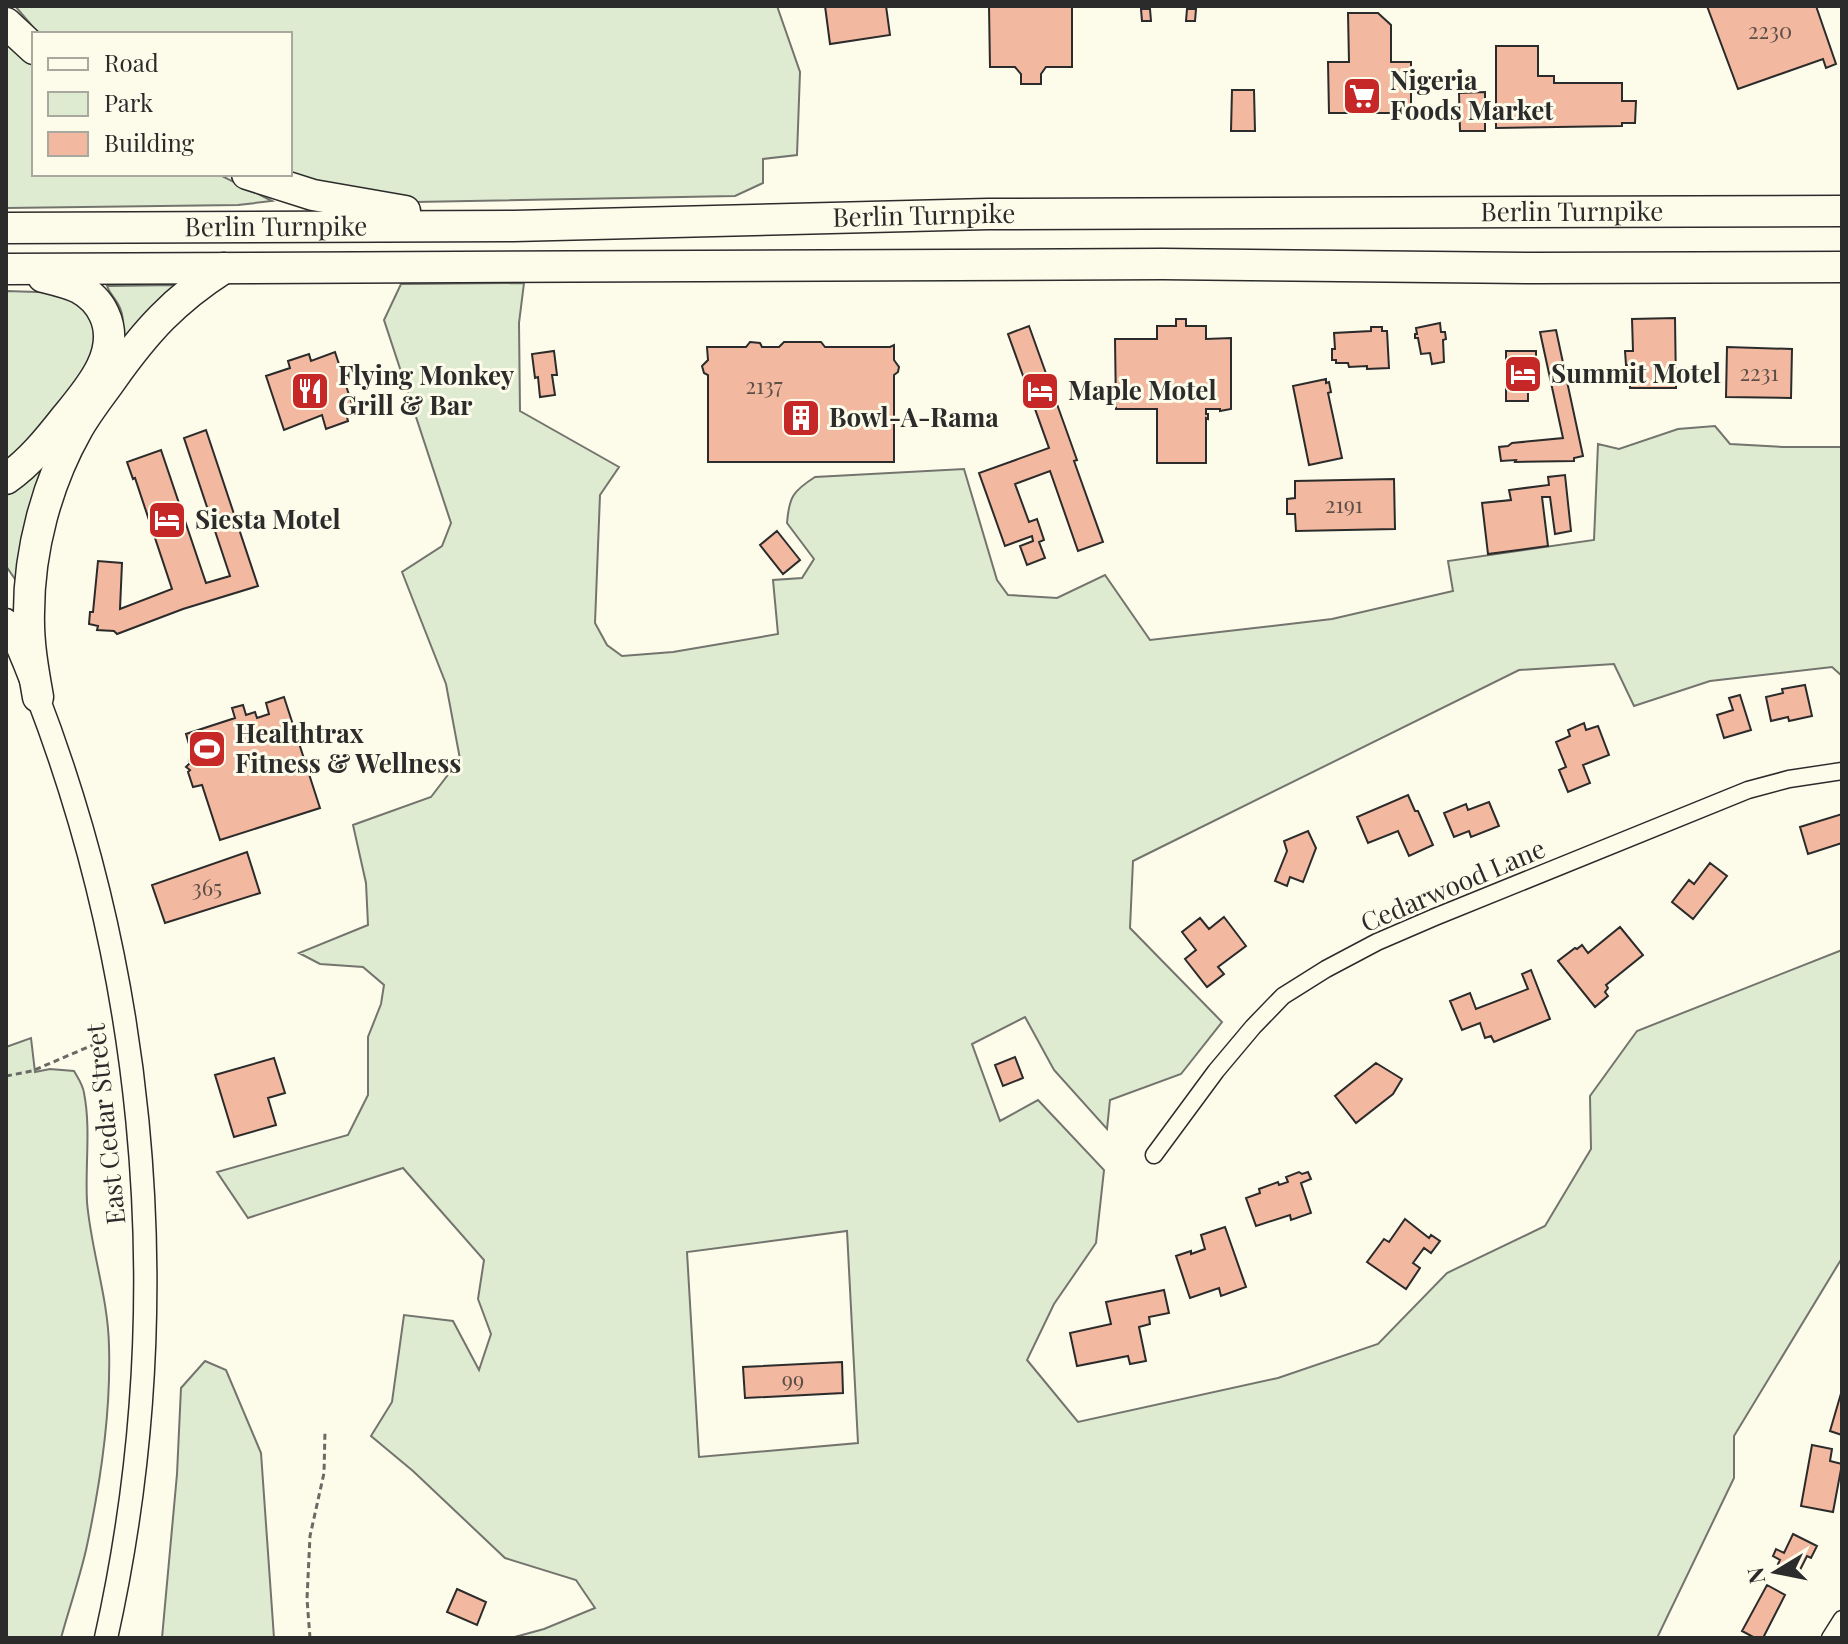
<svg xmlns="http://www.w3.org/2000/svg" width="1848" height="1644" viewBox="0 0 1848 1644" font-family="'Playfair Display',serif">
	<rect width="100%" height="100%" fill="#fdfbea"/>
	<path fill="#deebd1" stroke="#74746e" stroke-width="2" fill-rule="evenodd" d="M15 6H777L800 72 797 155 763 159V183L735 196 415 202 355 191 290 174V34H39Z
		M6 36 34 61V174H218L272 201 238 205 6 208Z
		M524 283 519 323 520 411 619 467 600 495 595 623 607 645 622 656 673 652 778 634 773 580 802 578 814 559 787 523C789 497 793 491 815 477L964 469 997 580 1008 595 1057 598 1105 575 1150 640 1332 619 1453 591 1448 561 1594 540 1598 444 1619 449 1678 429 1715 426 1730 444 1783 447H1842V676L1832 667 1710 681 1634 706 1614 664 1519 670 1133 861 1130 928 1222 1022 1181 1074 1110 1100 1107 1129 1054 1070 1025 1017 972 1044 1000 1121 1038 1100 1104 1170 1096 1243 1054 1304 1027 1360 1078 1422 1278 1378 1378 1344 1447 1273 1545 1226 1591 1149 1590 1096 1637 1031 1842 950V1258L1734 1436V1478L1657 1638H511L544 1629 595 1608 576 1580 505 1558 413 1471 371 1436 392 1402 404 1315 453 1321 479 1370 491 1334 478 1299 484 1260 403 1168 248 1218 217 1172 348 1135 368 1095V1037L381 1004 384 985 363 967 320 964 299 953 368 925 366 883 353 825 431 797 460 759 446 684 402 572 442 546 451 523 384 320 401 284ZM847 1231 858 1443 699 1457 687 1252Z
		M178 285 116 358C121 341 128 321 118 304 114 297 110 294 107 286Z
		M6 291 68 293 79 300 97 329 94 350 74 387 6 466Z
		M73 417 17 582 6 566V489Z
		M31 1038 35 1072 50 1069 74 1071C78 1078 83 1085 84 1093 91 1128 85 1166 87 1202 91 1250 108 1297 109 1346 111 1411 100 1486 86 1550 79 1580 69 1609 61 1638H6V1047Z
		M205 1361 226 1370 261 1453 274 1638H162L177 1474 181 1388Z"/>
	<path fill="#f2b8a0" stroke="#2b2b2b" stroke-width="2" d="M825 6H886L890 35 830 44Z
		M989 6H1072V67H1046L1041 74V84H1021V74L1015 67H990Z
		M1707 6H1816L1836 64 1826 68 1823 59 1738 89Z
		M1141 9H1150L1151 21H1142Z
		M1187 9H1196L1195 21H1186Z
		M1348 13H1378L1391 25V62H1411V113H1329L1328 62H1349Z
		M1496 46H1538V76H1554V83H1622V101H1636L1635 123H1622V126L1496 128Z
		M1232 90H1254L1255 131H1231Z
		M1485 92V131H1460L1459 93Z
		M1675 318 1676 388H1630L1629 365H1626L1625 351H1633L1632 319Z
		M1176 319H1186V326H1206V339L1231 338V409L1220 411V409H1206V414H1208V419L1206 418V463H1157V409H1116L1115 339H1157V326H1176Z
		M1440 323 1441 332H1445L1446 339 1443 340 1444 362 1432 364 1430 353 1421 354 1418 338H1415V334H1417L1416 328Z
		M1029 326 1077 460 1074 461 1103 542 1078 551 1050 471 1015 484 1029 522 1037 519 1044 540 1039 542 1045 558 1027 565 1020 546 1033 541 1032 536 1005 546 979 473 1049 448 1008 334Z
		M1371 327H1382V331H1387L1389 368 1367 369V366L1349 367 1348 363H1336V360H1332V349H1335L1334 333 1371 331Z
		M1556 330 1583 456 1574 458V461L1515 462 1516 460 1501 461 1499 447 1508 446 1512 443 1563 438 1540 332Z
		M750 342 760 343 762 347H779L784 342H821L825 347H890L894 345V360L899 367 898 372 894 375V462H708V375L704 373 702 366 708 360 707 347H746Z
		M1727 347 1792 349 1791 398 1726 397Z
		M554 351 557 375H552L555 395 540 397 538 377 535 378 532 354Z
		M1506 351H1536V389H1528V401H1506Z
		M335 352 353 407 345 409 348 421 326 429 322 415 284 430 266 376 290 368 288 361 309 354 311 361Z
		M1326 379V383L1329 382 1331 392 1328 393 1342 458 1309 465 1293 386Z
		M206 430 258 586 183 609 117 634 114 631 97 630 98 626 89 624 90 612H93L98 561 122 563 120 609 172 589 135 478 133 479 127 462 161 450 206 583 230 576 184 438Z
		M1565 475 1571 531 1555 534 1550 497H1542L1548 546 1488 554 1482 503 1511 500 1509 490 1549 485 1548 477Z
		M1394 479 1395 529 1296 531 1295 514H1287V499L1295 498V481Z
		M777 531 800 560 783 574 760 545Z
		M1805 685 1812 716 1789 721 1788 717 1771 721 1766 697 1783 693 1782 689Z
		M1740 695 1751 730 1724 738 1717 715 1733 710 1729 698Z
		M284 697 320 808 220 840 202 785 193 787 188 772 190 770 186 767 190 763 189 760 193 758 186 734 235 718 232 708 243 705 246 715 255 712 257 718 269 714 266 703Z
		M1584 723 1586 730 1598 726 1609 755 1583 765 1590 783 1568 792 1559 770 1566 767 1556 742 1570 736 1568 730Z
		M1408 795 1415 811H1418L1433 845 1409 856 1398 831 1368 843 1357 817Z
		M1489 802 1499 826 1471 837 1469 831 1454 837 1444 813 1466 804 1468 810Z
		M1842 814V843L1808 854 1800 827Z
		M1308 831 1316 848 1303 882 1290 877 1287 886 1275 881 1287 851 1284 841Z
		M247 852 260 893 165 923 152 885Z
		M1710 863 1727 876 1693 919 1672 902 1689 880 1694 884Z
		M1224 917 1246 946 1218 967 1224 974 1207 987 1185 959 1196 950 1182 932 1200 918 1209 929Z
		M1620 927 1643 955 1606 985 1608 988 1605 992 1608 996 1595 1007 1558 961 1575 948 1577 949 1582 945 1588 953Z
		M1531 970 1550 1019 1494 1042 1491 1036 1485 1038 1480 1023 1462 1030 1450 1001 1470 993 1476 1009 1528 989 1522 974Z
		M1015 1057 1023 1078 1003 1086 995 1065Z
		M274 1058 285 1093 268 1098 276 1125 234 1137 215 1075Z
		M1376 1063 1402 1079 1393 1094 1356 1123 1335 1096Z
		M1299 1172 1302 1174 1308 1172 1311 1179 1301 1183 1311 1213 1291 1220 1290 1215 1256 1226 1246 1198 1260 1193 1259 1189 1278 1182 1279 1185 1288 1182 1286 1177Z
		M1405 1219 1429 1238 1431 1235 1440 1241 1431 1253 1424 1248 1413 1263 1420 1268 1406 1289 1367 1262 1384 1239 1389 1242Z
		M1225 1227 1246 1287 1221 1296 1219 1288 1190 1298 1176 1256 1191 1251V1254L1205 1249 1201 1235Z
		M1164 1290 1169 1313 1149 1317 1150 1324 1139 1327 1146 1361 1130 1364 1128 1356 1077 1366 1070 1333 1111 1324 1106 1302Z
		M842 1362 843 1393 745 1398 743 1367Z
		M1842 1390V1435L1830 1431Z
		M1812 1445 1832 1449 1830 1461 1842 1464 1833 1512 1801 1506Z
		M1793 1534 1817 1546 1811 1558 1807 1556 1798 1574 1778 1564 1780 1560 1773 1556 1776 1549 1784 1553Z
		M1767 1585 1785 1595 1763 1638H1755L1742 1631Z
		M457 1589 486 1602 477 1625 447 1612Z"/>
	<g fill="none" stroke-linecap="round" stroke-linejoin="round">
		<g stroke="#2b2b2b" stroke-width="19">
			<path id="street" d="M1154 1155 1216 1071 1253 1027 1283 996 1326 969 1377 942 1435 917 1748 790 1789 779 1842 771
				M1830 1638 1842 1619"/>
		</g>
		<g stroke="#2b2b2b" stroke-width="25">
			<path id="secondary" d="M6 620C147 939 182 1297 106 1638"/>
		</g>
		<g stroke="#2b2b2b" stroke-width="33">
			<g id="highway">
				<path d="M6 23 34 49"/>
				<path d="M247 174 313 195 405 211"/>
				<path id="s1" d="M6 228 514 226 988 214 1842 211"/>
				<path d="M6 269 1163 264 1535 268 1842 267"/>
				<path d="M6 479C30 462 48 440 66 417 89 389 122 352 104 314 99 303 90 294 79 288 68 283 55 280 43 277"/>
				<path d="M38 697C33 669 28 641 29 612 29 550 47 483 77 430 87 412 100 396 112 379 146 331 174 300 224 268"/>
			</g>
		</g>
		<path stroke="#6a6964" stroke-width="3" stroke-dasharray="6 4" stroke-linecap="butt" d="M6 1076 32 1071 107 1039
			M310 1638 307 1599 310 1536 324 1473 325 1431"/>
		<use href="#street" stroke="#fdfbea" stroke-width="16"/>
		<use href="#secondary" stroke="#fdfbea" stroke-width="22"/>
		<use href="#highway" stroke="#fdfbea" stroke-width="30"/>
	</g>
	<defs>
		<g id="supermarket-square" transform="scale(2)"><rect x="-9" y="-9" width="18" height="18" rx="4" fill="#c62828" stroke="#fdfbea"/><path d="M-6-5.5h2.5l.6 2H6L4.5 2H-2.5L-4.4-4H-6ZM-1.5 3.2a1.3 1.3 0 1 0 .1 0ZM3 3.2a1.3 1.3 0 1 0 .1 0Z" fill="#fff"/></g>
		<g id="hotel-square" transform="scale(2)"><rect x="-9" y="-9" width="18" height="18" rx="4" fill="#c62828" stroke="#fdfbea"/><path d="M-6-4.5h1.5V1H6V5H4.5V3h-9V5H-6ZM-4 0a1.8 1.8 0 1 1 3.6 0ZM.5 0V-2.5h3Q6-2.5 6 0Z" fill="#fff"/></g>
		<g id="restaurant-square" transform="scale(2)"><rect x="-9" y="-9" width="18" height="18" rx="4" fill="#c62828" stroke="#fdfbea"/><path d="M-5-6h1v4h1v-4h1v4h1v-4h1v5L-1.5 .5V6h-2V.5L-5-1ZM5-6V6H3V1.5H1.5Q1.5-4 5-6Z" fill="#fff"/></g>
		<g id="building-square" transform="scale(2)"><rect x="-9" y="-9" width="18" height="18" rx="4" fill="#c62828" stroke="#fdfbea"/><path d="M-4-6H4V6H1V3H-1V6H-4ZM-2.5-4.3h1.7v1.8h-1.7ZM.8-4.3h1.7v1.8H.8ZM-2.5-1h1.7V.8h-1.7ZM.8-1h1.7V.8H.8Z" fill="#fff"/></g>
		<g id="stadium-square" transform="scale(2)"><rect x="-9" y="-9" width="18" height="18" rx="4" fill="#c62828" stroke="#fdfbea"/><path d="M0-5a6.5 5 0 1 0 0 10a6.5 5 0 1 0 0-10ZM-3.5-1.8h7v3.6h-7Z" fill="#fff"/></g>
	</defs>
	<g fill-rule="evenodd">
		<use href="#supermarket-square" x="1362" y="96"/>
		<use href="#hotel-square" x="1523" y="374"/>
		<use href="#restaurant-square" x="310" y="391"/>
		<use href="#hotel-square" x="1040" y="391"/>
		<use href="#building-square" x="801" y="418"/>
		<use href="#hotel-square" x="167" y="520"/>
		<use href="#stadium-square" x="207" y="749"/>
	</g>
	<g text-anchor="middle" stroke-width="6" stroke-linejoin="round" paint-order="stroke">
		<g font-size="22" fill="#5d4e48">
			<text x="1770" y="39">2230</text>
			<text x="1759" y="381">2231</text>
			<text x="764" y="394">2137</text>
			<text x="1344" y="513">2191</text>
			<text x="207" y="896">365</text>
			<text x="793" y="1388">99</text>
		</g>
		<g font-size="26" font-weight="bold" fill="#2b2b2b" stroke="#fdfbea" text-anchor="start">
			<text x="1390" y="90">Nigeria<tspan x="1390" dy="30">Foods Market</tspan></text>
			<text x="1551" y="383">Summit Motel</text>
			<text x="338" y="385">Flying Monkey<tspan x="338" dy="30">Grill &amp; Bar</tspan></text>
			<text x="1068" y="400">Maple Motel</text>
			<text x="829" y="427">Bowl-A-Rama</text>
			<text x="195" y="529">Siesta Motel</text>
			<text x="235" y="743">Healthtrax<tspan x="235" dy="30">Fitness &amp; Wellness</tspan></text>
		</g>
		<g font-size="26" fill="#2b2b2b" stroke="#fdfbea">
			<text dy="9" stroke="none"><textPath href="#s1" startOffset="1566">Berlin Turnpike</textPath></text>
			<text dy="9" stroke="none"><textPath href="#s1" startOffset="918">Berlin Turnpike</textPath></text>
			<text dy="9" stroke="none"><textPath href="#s1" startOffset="270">Berlin Turnpike</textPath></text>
			<text transform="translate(1453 886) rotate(-23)" y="9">Cedarwood Lane</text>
			<text transform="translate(106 1124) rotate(-96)" y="9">East Cedar Street</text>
		</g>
	</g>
	<rect width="1848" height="1644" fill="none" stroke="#2b2b2b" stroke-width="16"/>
	<rect x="32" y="32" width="260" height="144" fill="#fdfbea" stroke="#a9a89e" stroke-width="2"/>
	<rect x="48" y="58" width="40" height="12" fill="#fdfbea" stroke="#a9a89e" stroke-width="2"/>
	<text x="104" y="72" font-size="24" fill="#2b2b2b">Road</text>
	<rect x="48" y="92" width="40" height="24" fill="#deebd1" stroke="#a9a89e" stroke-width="2"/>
	<text x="104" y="112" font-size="24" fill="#2b2b2b">Park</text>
	<rect x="48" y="132" width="40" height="24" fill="#f2b8a0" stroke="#a9a89e" stroke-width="2"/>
	<text x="104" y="152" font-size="24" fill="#2b2b2b">Building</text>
	<g transform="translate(1776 1572) rotate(260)" stroke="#fdfbea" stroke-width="6" paint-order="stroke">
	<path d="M0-6L14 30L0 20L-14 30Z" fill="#2b2b2b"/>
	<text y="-12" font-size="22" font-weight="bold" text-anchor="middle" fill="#2b2b2b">N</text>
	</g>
</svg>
